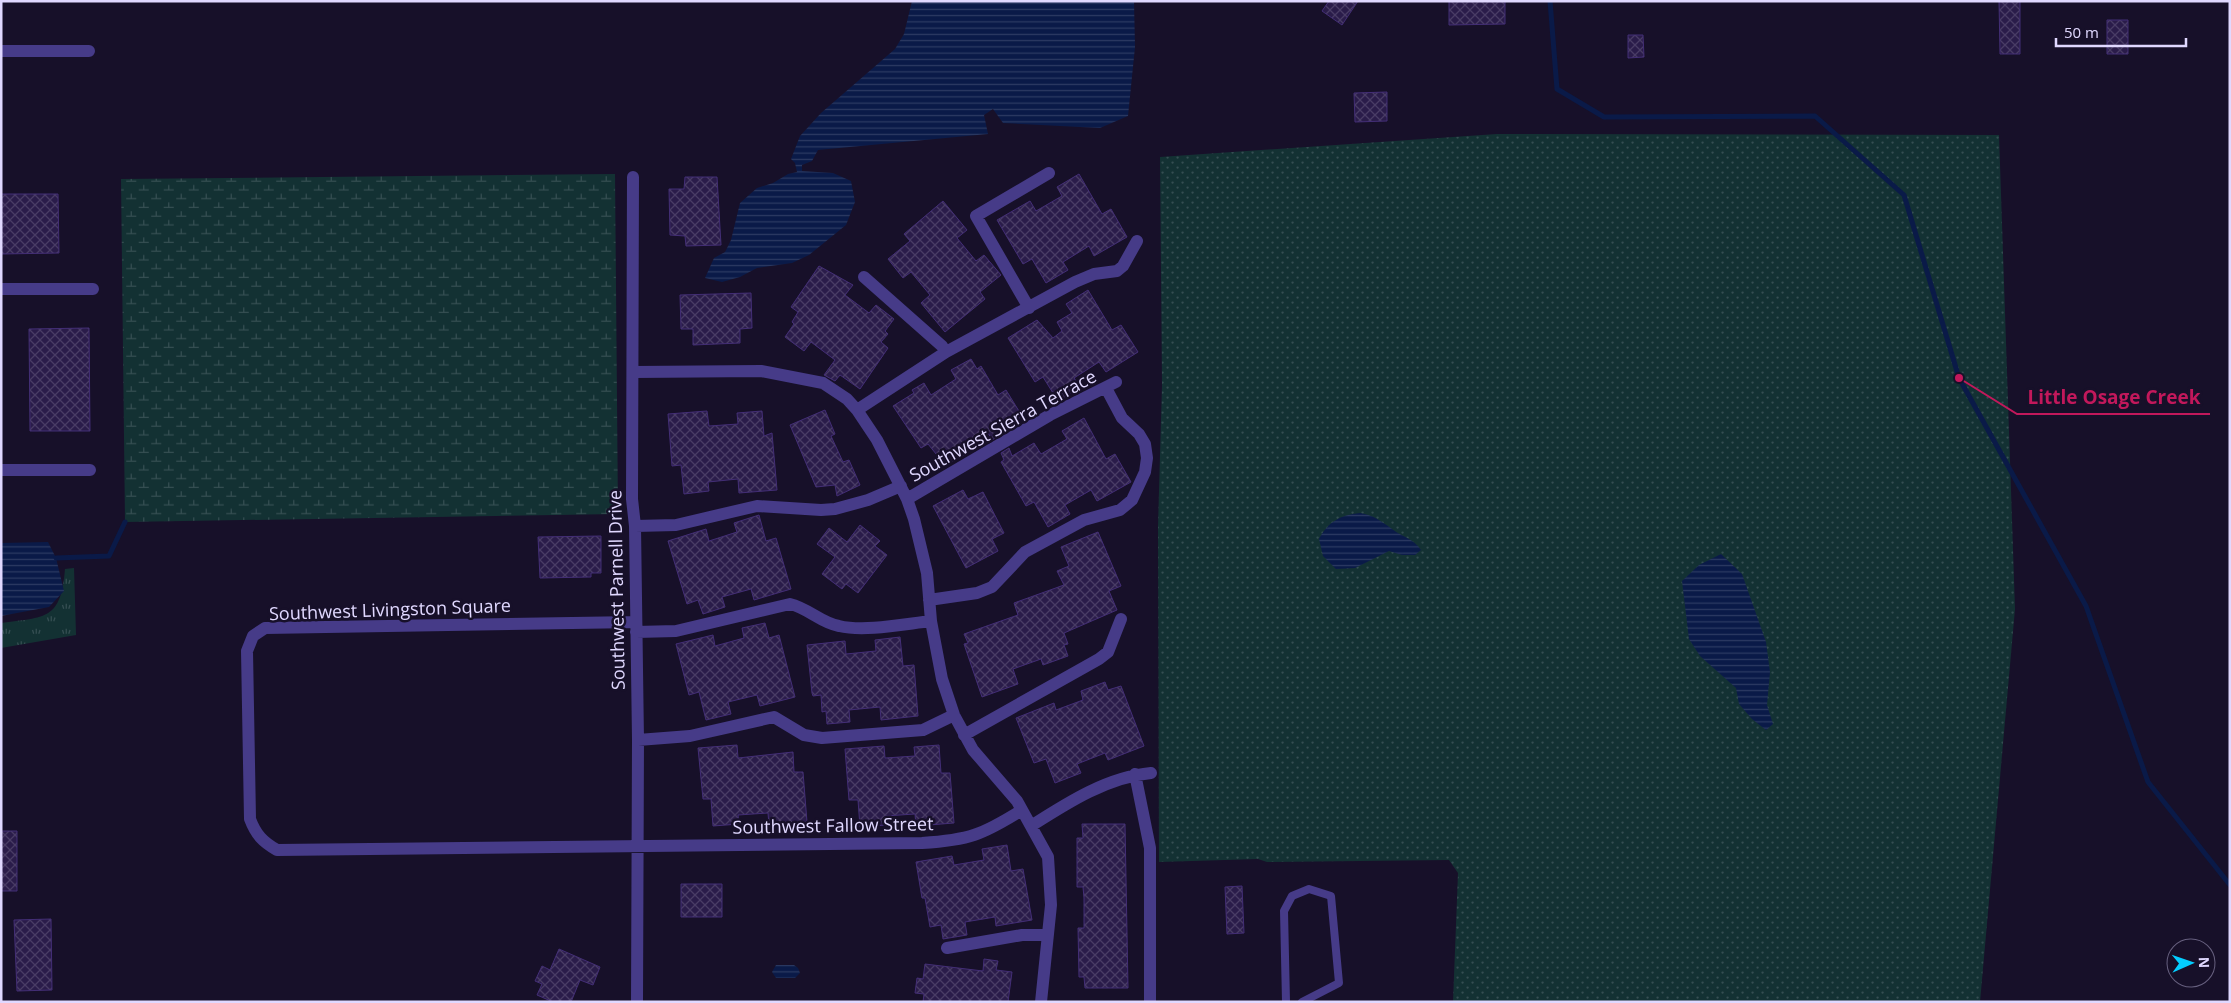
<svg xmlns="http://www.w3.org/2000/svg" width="2231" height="1003" viewBox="0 0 2231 1003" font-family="'Open Sans',sans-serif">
	<defs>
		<pattern id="grass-dots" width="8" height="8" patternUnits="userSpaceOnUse" patternTransform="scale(1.25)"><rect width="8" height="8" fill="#133133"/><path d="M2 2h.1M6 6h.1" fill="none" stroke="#354e52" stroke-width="1.8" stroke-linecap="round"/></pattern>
		<pattern id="wetland-marsh" width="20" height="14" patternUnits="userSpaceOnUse" patternTransform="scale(1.25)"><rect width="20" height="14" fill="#133133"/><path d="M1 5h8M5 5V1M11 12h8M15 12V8" fill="none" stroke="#354e52"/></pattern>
		<pattern id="park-tufts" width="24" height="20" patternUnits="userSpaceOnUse" patternTransform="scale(1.25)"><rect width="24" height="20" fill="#133133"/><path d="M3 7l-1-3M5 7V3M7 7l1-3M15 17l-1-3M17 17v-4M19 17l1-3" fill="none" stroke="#354e52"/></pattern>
		<pattern id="water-rules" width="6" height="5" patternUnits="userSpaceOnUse" patternTransform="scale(1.25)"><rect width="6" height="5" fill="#0a1a48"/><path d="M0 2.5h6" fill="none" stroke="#2d3b63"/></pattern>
		<pattern id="building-cross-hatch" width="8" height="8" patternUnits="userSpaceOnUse" patternTransform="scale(1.25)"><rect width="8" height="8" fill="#2a1c4a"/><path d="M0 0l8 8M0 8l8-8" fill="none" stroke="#493c65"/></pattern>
	</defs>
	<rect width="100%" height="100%" fill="#171029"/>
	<path fill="url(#grass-dots)" d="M1497 134 1999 135 2015 609 1980 1002H1453L1458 873 1449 860 1267 862 1258 859 1159 862 1158 527 1162 385 1160 157Z"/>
	<path fill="url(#wetland-marsh)" d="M615 174 618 514 125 522 121 179Z"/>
	<path fill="url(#park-tufts)" d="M74 568 76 635 1 648V623C46 617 61 620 65 569Z"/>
	<path fill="url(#water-rules)" d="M912 1H1134L1135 47 1128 116 1100 128 1003 123 993 109 984 115 988 134 818 150 812 161 802 165V171L833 173 851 181 855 202 846 225 809 255 792 263 757 268 740 277 722 282 705 278 714 258 725 252 731 240 740 203 757 188 773 183 788 174 797 172 795 163 791 159 800 136 821 113 895 49 904 34Z
		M1360 513C1373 515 1381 521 1392 529 1402 537 1413 538 1421 550L1415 555H1402L1389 551 1355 568 1336 569 1323 556 1319 539C1328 522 1340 515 1360 513Z
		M48 542 56 558 64 591 49 607 1 616V543Z
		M1721 554 1742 574 1766 642 1770 672 1767 705 1773 724 1766 730 1752 719 1739 704 1736 688 1700 656 1689 639 1682 581 1699 565Z
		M776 965H794L798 968 800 973 795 978H776L772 972Z"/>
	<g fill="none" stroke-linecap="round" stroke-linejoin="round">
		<path stroke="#0a1a48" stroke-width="5" d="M1550 1 1557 89 1604 117 1815 116 1904 195 1959 378 2086 606 2148 782 2230 885
			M56 558 109 556 125 522"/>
	</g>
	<path fill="url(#building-cross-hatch)" stroke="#432e76" d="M1329 1H1358L1342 25 1322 11Z
		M1449 1H1505V24L1449 25Z
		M1999 1H2020V54H2000Z
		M2107 20H2128V54H2107Z
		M1628 35H1643L1644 57 1628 58Z
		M1387 92V121L1355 122 1354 93Z
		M1079 174 1102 214 1111 209 1127 237 1094 256 1089 246 1063 262 1068 270 1046 283 1032 259 1023 264 997 220 1030 201 1036 211 1062 196 1057 187Z
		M685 177H717L721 245 686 246 685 236 670 235 669 189H684Z
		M1 194H58L59 253 1 254Z
		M943 201 967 230 957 238 976 261 984 255 1001 275 980 292 985 299 945 332 921 303 930 295 911 272 903 278 888 259 910 241 904 234Z
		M819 266 853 285 845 295 869 313 876 305 894 319 885 331 888 334 881 342 888 348 860 389 840 375 835 381 824 375 835 360 811 342 804 351 785 337 794 324 792 322 798 312 791 307Z
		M1088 290 1112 330 1121 325 1138 352 1106 372 1099 362 1074 378 1080 387 1058 401 1043 377 1035 382 1008 338 1037 320 1053 338 1062 331 1057 322 1072 313 1066 304Z
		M751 293 752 328 740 329V343L693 345V329H681L680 295Z
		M89 328 90 431H30L29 329Z
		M971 359 977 369 981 366 998 395 1006 390 1022 416 1002 431 1003 433 992 440 987 431 961 447 966 454 945 465 928 444 921 448 893 406 914 393 912 390 924 383 931 395 956 379 951 370Z
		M825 410 835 434 831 436 843 462 849 460 860 485 837 496 835 485 816 487 790 425Z
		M707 411 709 426 738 424 737 413 762 411 764 436 772 433 777 490 739 493 738 479 708 482 709 491 684 494 681 465 672 466 668 414Z
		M1084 418 1106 459 1115 454 1131 482 1097 501 1091 490 1065 505 1070 514 1048 527 1034 502 1026 506 1001 462 1004 460 1001 453 1009 448 1012 456 1034 443 1041 454 1067 439 1062 431Z
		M963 490 968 499 983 492 1004 533 992 539 998 551 966 568 933 506Z
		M759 515 766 541 776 538 791 589 754 600 751 589 722 597 725 607 703 614 698 600 687 604 668 541 706 529 709 541 737 532 734 523Z
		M860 525 880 541 875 546 887 555 858 593 846 584 842 589 822 574 835 557 817 544 829 528 847 542Z
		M1098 532 1121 586 1109 591 1117 610 1064 633 1068 644 1064 645 1068 656 1043 665 1041 659 1013 669 1018 684 982 697 964 644 968 643 964 634 1018 615 1014 603 1064 585 1057 571 1069 566 1061 547Z
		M601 536V573H591V577L540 578 538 537Z
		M765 623 769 638 779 635 795 697 760 706 757 695 728 702 731 714 706 720 699 692 689 695 676 644 713 635 715 646 744 638 742 628Z
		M900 637 903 666 914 665 918 716 881 720 880 707 849 710 850 722 827 724 826 711 822 712 821 695 813 696 812 693 807 645 845 641 846 654 876 651 875 640Z
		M1105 682 1108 690 1121 686 1144 746 1108 760 1105 753 1077 764 1081 773 1055 783 1046 759 1034 763 1016 718 1054 703 1056 710 1083 700 1081 691Z
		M737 745 738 758 793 752 794 772H803L807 822 769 825 768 813 738 815 739 824 713 826 711 799H703L698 748Z
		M939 745 941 773H950L954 823 916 826 915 814 885 816 886 825 860 827 858 800H849L845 749 884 746 885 758 915 756 914 747Z
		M1082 824H1125L1128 988H1085L1084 977H1079L1078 928H1084V898L1083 887H1077V838H1083Z
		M1 831H17V891H1Z
		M1007 845 1011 871 1023 869 1032 920 996 926 995 917 965 922 967 935 943 939 941 925 930 927 925 898H922L916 862 952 856 954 865 984 860 982 849Z
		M681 884H722V917H681Z
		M1242 886 1244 933 1227 934 1225 887Z
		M51 919 52 990 17 991 14 920Z
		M559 949 600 967 593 985 580 980 571 1002H553L537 995 542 984 535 981 542 966 550 970Z
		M984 959 998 961 996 970 1012 972 1008 1002H923L924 994 915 993 917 978 923 979 925 964 983 971Z"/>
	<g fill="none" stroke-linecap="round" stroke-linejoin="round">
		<path stroke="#463b88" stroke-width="8" d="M1286 1002 1284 911 1292 896 1309 889 1331 896 1339 983 1302 1002"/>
		<path stroke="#463b88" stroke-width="12" d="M1 51H89
			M633 177 632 499 635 526 638 740 637 1002
			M864 277 942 346 946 352
			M1 289H93
			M1029 308 976 216 1049 173
			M634 372 761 371 823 383 847 399 857 410 877 440 907 499 914 519 927 573 931 621 942 679 954 715 973 750 1017 801 1048 857 1051 905 1041 1002
			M857 410 946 352 1075 282 1094 274 1117 271 1123 266 1137 241
			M1 470H90
			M907 499 1050 415 1116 382
			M635 526 676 525 757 506 821 510 835 509 868 500 901 486
			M929 600 977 593 992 587 1025 552 1084 520 1120 510 1132 500 1145 472 1147 458 1145 444 1139 434 1122 418 1106 388
			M636 622 265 628 253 636 247 651 250 819C256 835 263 842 277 850L922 843C969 840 982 835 1022 810
			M636 632 676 631 790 604C808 608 821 623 839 626 865 632 904 624 931 621
			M964 735 1099 659 1108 652 1121 619
			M638 740 690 736 774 717 804 735 822 738 923 730 954 715
			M1135 774 1150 848V1002
			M1031 826C1067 803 1107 777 1151 773
			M947 948 1022 935H1047"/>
	</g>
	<g text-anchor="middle" stroke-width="5" stroke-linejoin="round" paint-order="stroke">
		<g font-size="18" fill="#e0d8ff" stroke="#171029">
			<text transform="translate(1003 426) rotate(-29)" y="6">Southwest Sierra Terrace</text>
			<text transform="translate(617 590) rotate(-91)" y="6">Southwest Parnell Drive</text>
			<text transform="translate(390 610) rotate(-2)" y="6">Southwest Livingston Square</text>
			<text transform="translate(833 826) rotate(-1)" y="6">Southwest Fallow Street</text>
		</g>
	</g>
	<path fill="none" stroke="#c2185b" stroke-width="2" d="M1959 378L2017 414H2210"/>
	<circle fill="#c2185b" stroke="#171029" stroke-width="2" cx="1959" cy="378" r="5"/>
	<g font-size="19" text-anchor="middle" font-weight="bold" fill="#c2185b" stroke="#171029" stroke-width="5" stroke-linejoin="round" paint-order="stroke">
		<text x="2114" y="404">Little Osage Creek</text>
	</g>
	<rect width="2231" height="1003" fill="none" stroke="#e0d8ff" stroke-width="5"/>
	<g transform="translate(2191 963) rotate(88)"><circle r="24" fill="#171029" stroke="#67607f"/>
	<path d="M0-4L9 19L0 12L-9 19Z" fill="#04cdff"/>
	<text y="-8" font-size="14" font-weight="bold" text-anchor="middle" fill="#e0d8ff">N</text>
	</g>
	<path d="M2056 38v8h130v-8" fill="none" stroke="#e0d8ff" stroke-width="2.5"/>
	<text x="2064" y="38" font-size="15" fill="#e0d8ff" stroke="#171029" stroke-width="4" paint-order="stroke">50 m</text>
</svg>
